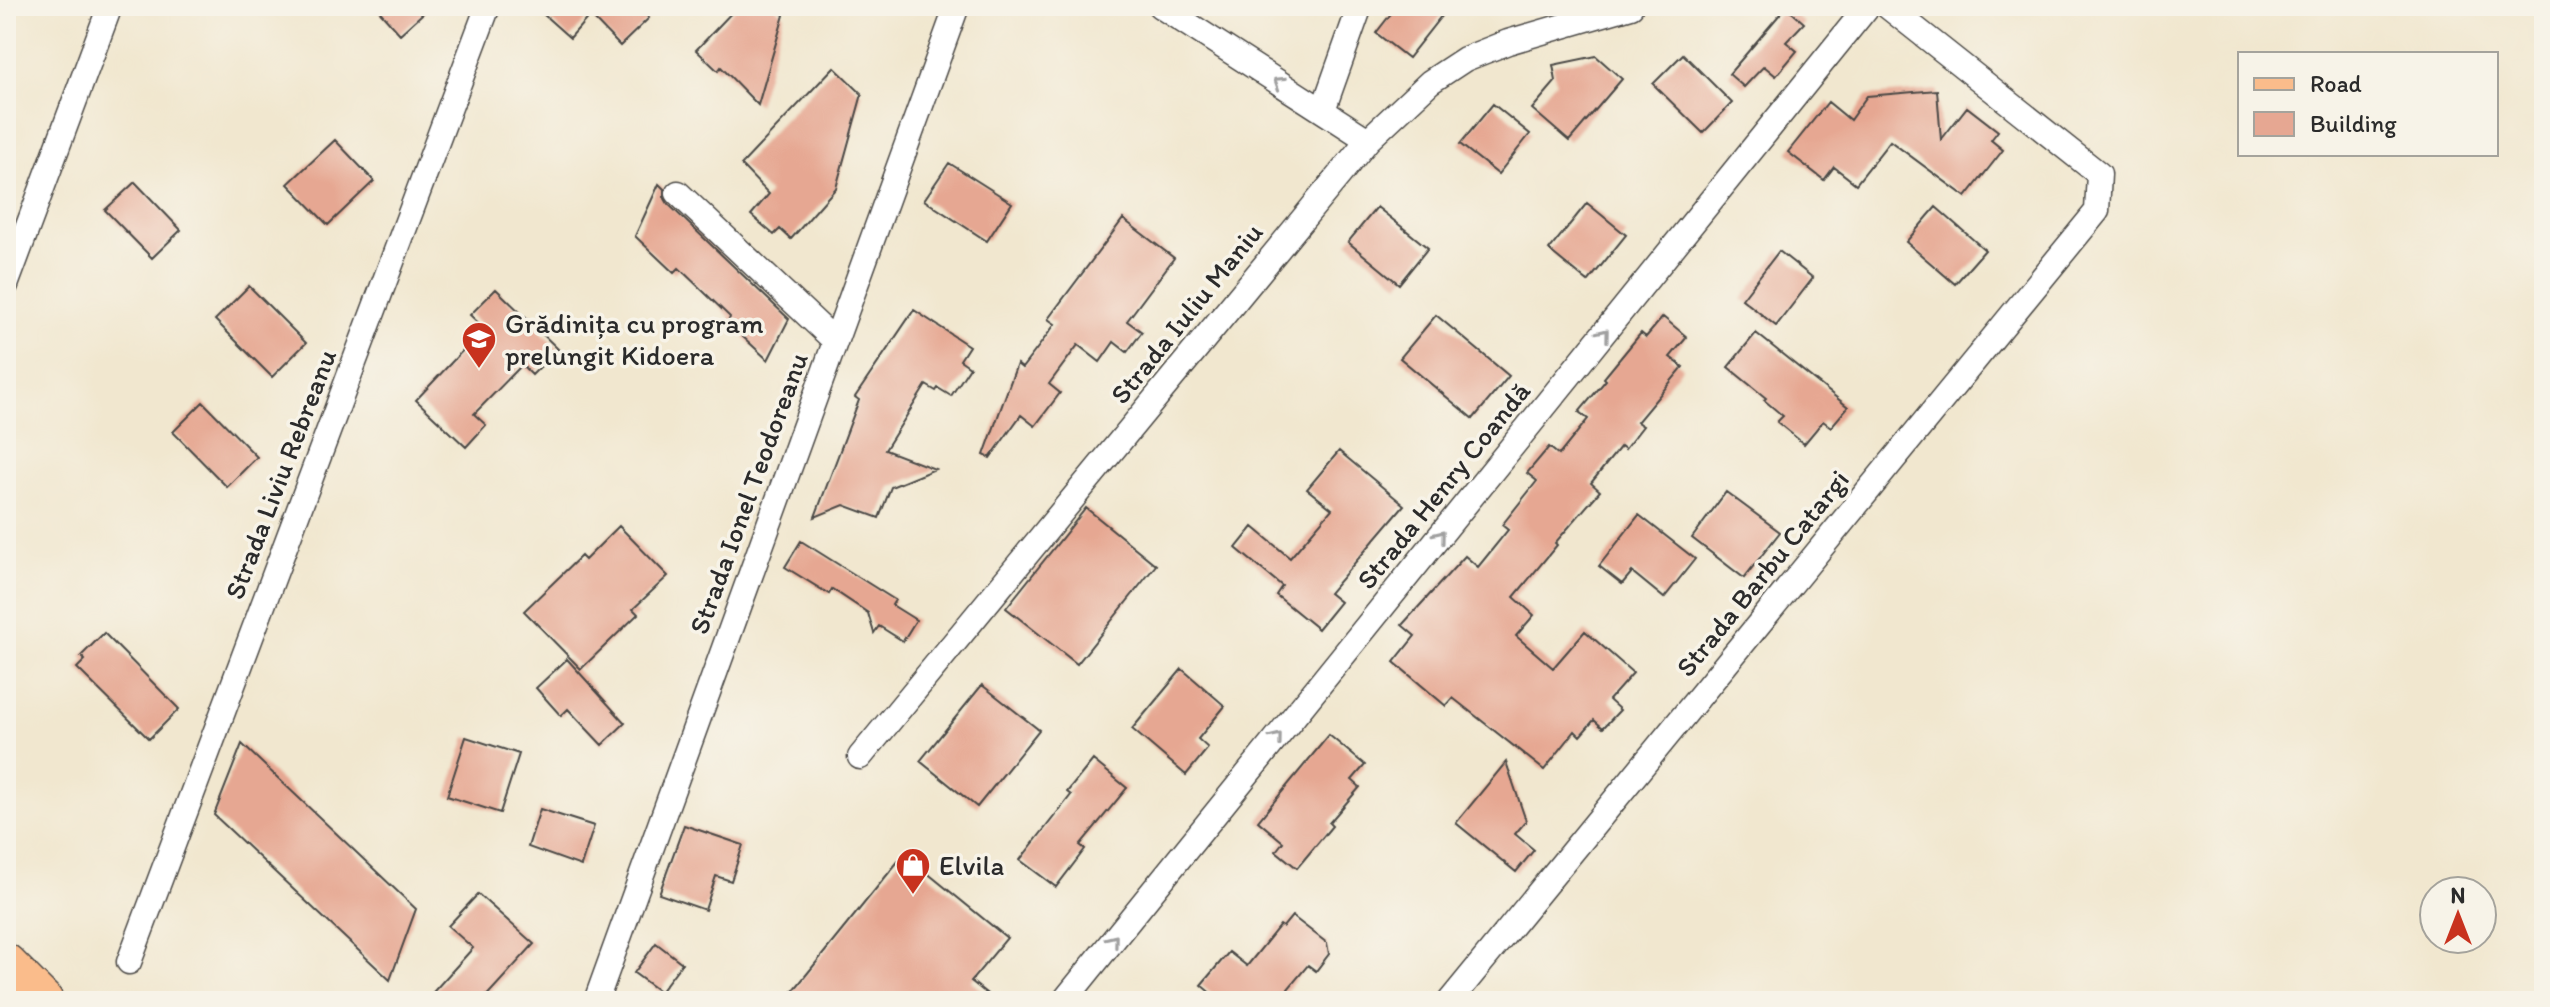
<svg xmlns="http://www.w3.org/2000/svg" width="2550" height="1007" viewBox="0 0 2550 1007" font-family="Itim,sans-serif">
	<rect width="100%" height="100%" fill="#f7f3e8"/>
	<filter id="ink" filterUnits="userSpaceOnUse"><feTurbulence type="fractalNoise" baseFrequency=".0125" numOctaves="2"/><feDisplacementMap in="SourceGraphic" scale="16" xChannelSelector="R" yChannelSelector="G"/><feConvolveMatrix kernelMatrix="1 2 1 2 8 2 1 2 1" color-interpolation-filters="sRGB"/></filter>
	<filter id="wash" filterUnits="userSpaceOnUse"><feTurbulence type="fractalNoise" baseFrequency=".006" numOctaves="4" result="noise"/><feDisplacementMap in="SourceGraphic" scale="32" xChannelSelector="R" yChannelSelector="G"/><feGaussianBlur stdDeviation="1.8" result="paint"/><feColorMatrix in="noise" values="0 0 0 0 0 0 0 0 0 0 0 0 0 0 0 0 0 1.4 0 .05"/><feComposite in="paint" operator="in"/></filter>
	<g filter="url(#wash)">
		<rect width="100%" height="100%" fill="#f1e7cf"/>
		<g id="blocks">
			<path fill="#e6a792" d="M375 6H431L400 34Z
				M534 6H637L649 18 620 46 590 15 570 38Z
				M738 6H774L784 15 758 105 721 67 718 71 696 50Z
				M1397 6H1449L1408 58 1376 33Z
				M1786 7 1804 23 1786 42 1797 51 1776 76 1764 66 1744 87 1729 74Z
				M1683 54 1732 103 1703 133 1653 84Z
				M1596 56 1622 79 1569 141 1532 109 1556 81 1553 65Z
				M834 67 862 94 836 188 791 239 780 229 774 235 751 215 769 194 741 165Z
				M1937 90 1941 140 1967 107 1998 131 1991 140 2003 150 1966 197 1890 141 1856 184 1834 167 1824 180 1788 152 1828 102 1850 120 1867 96Z
				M1493 104 1530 134 1498 174 1460 144Z
				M335 140 374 181 328 225 288 184Z
				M949 163 1012 203 987 241 924 200Z
				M135 182 181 230 152 258 105 210Z
				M659 184 664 189V197L668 204 789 319 768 360 728 323 730 317 679 268 674 273 635 236Z
				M1587 203 1626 235 1588 282 1549 250Z
				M1377 207 1428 248 1399 284 1348 242Z
				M1936 207 1985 250 1955 284 1906 242Z
				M1123 219 1174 258 1127 321 1142 332 1127 352 1114 342 1100 362 1078 345 1049 384 1060 393 1035 426 1021 415 990 458 984 455 1017 364 1022 368 1039 346 1055 324 1048 319Z
				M1779 251 1813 278 1776 326 1742 299Z
				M249 286 306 343 272 377 215 320Z
				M496 289 558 349 532 375 522 365 474 414 486 425 466 447 416 400 484 328 470 315Z
				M914 310 969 346 960 360 970 367 951 396 938 388 936 391 926 385 885 450 935 469 891 487 879 518 844 505 815 517 859 400 855 397Z
				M1436 315 1509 376 1473 419 1400 358Z
				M1663 317 1687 337 1670 357 1683 367 1637 422 1643 426 1625 449 1621 446 1591 483 1600 491 1555 543 1557 545 1514 597 1534 615 1516 636 1553 668 1585 631 1633 673 1609 700 1620 710 1603 728 1594 720 1580 736 1575 731 1544 770 1453 698 1446 706 1394 662 1415 636 1402 625 1465 556 1478 567 1508 530 1502 525 1537 481 1527 473 1549 447 1559 455 1588 419 1579 412 1606 380 1604 378 1641 333 1646 337Z
				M1756 333 1848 407 1831 427 1823 421 1804 444 1777 422 1783 416 1764 400 1766 398 1728 367Z
				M203 402 257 457 227 487 173 432Z
				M1339 451 1404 505 1329 593 1340 602 1318 629 1276 595 1282 586 1236 548 1253 527 1290 558 1332 509 1307 489Z
				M1726 492 1780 532 1744 578 1692 538Z
				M1086 508 1156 565 1077 664 1006 608Z
				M1639 515 1695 559 1664 598 1632 572 1622 584 1599 566Z
				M619 526 668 576 633 609 638 614 581 669 524 611 581 556 585 560Z
				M801 541 895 600 892 605 916 620 903 641 879 626 874 633 868 613 832 589 829 594 785 567Z
				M104 633 179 709 149 739 77 668 85 660 81 656Z
				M567 659 625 723 602 745 568 709 561 716 536 688Z
				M1182 669 1225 706 1198 739 1208 748 1186 775 1132 729Z
				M982 685 1039 730 977 807 920 761Z
				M1329 735 1365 765 1352 780 1360 787 1329 823 1332 826 1297 868 1276 851 1283 842 1258 821Z
				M466 737 519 754 500 813 447 796Z
				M242 744 416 909 390 980 214 815Z
				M1093 760 1127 788 1080 845 1085 849 1056 887 1020 860 1071 795 1067 792Z
				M1506 762 1526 821 1515 834 1534 850 1516 872 1456 823Z
				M540 809 594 826 581 866 528 847Z
				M684 825 743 845 731 881 716 876 705 910 659 894Z
				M904 854 1007 938 971 981 996 1001H785Z
				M478 894 534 944 482 1001H425L473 948 448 926Z
				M1292 916 1327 943 1329 954 1316 971 1308 965 1278 1001H1220L1201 985 1229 952 1247 966 1280 925 1283 927Z
				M656 943 682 963 660 992 634 973Z"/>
		</g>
	</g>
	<g filter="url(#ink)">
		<use href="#blocks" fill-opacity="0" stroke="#494744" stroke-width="2"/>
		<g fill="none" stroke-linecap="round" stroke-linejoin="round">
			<g stroke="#494744" stroke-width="27">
				<path id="street" d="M1160 6 1368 140
					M1323 110 1360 6
					M678 193 835 341
					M6 285 110 6
					M860 757 1368 140 1430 82 1465 59 1508 42 1631 6
					M129 962 488 6
					M596 1001 957 6
					M1064 1001 1868 6
					M1450 1001 2097 211 2099 174 1887 6"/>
			</g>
			<g stroke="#494744" stroke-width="41">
				<path id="primary" d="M6 963 44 1001"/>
			</g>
			<use href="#street" stroke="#fff" stroke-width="24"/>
			<use href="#primary" stroke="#fabc8b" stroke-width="38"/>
		</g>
		<defs><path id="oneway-chevron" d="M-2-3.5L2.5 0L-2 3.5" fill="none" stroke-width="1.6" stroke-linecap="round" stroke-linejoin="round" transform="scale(2)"/></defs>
		<g stroke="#a0a0a0">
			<use href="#oneway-chevron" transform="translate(1279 82) rotate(-147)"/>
			<use href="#oneway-chevron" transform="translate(1604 334) rotate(-51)"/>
			<use href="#oneway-chevron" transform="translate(1440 536) rotate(-51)"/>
			<use href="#oneway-chevron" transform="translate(1277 738) rotate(-51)"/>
			<use href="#oneway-chevron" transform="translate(1113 940) rotate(-51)"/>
		</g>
	</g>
	<defs>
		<g id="school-pin" transform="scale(1.8)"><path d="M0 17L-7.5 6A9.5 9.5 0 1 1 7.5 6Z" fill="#c8321e" stroke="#f7f3e8"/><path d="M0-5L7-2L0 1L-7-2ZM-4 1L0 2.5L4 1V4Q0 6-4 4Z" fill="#fff"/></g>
		<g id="shop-pin" transform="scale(1.8)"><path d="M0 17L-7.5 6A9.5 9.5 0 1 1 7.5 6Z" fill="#c8321e" stroke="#f7f3e8"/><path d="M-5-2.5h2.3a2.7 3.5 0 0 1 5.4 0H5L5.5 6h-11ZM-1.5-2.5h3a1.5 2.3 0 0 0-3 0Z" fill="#fff"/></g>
	</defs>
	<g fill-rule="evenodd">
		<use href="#school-pin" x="479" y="339"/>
		<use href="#shop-pin" x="913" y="865"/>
	</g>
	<g text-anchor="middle" stroke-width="7" stroke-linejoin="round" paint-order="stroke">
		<g font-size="28" fill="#2b2b2b" stroke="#f7f3e8">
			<text transform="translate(1186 313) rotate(-51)" y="10">Strada Iuliu Maniu</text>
			<text transform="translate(280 474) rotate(-69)" y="10">Strada Liviu Rebreanu</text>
			<text transform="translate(1443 485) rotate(-51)" y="10">Strada Henry Coandă</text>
			<text transform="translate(748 493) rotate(-70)" y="10">Strada Ionel Teodoreanu</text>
			<text transform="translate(1762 573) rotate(-51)" y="10">Strada Barbu Catargi</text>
		</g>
		<g font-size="28" fill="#2b2b2b" stroke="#f7f3e8" text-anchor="start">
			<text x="505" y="333">Grădinița cu program<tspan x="505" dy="32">prelungit Kidoera</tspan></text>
			<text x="939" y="875">Elvila</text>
		</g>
	</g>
	<rect width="2550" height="1007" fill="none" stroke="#f7f3e8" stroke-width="32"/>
	<rect x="2238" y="52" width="260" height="104" fill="#f7f3e8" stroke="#a5a39c" stroke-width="2"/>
	<rect x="2254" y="78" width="40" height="12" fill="#fabc8b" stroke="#a5a39c" stroke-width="2"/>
	<text x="2310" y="92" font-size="24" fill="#2b2b2b">Road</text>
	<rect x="2254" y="112" width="40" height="24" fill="#e6a792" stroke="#a5a39c" stroke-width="2"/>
	<text x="2310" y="132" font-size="24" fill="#2b2b2b">Building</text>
	<g transform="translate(2458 915)"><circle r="38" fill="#f7f3e8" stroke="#a5a39c" stroke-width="2"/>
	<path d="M0-6L14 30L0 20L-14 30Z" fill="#c8321e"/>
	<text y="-12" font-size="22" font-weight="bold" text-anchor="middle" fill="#2b2b2b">N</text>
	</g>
</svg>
